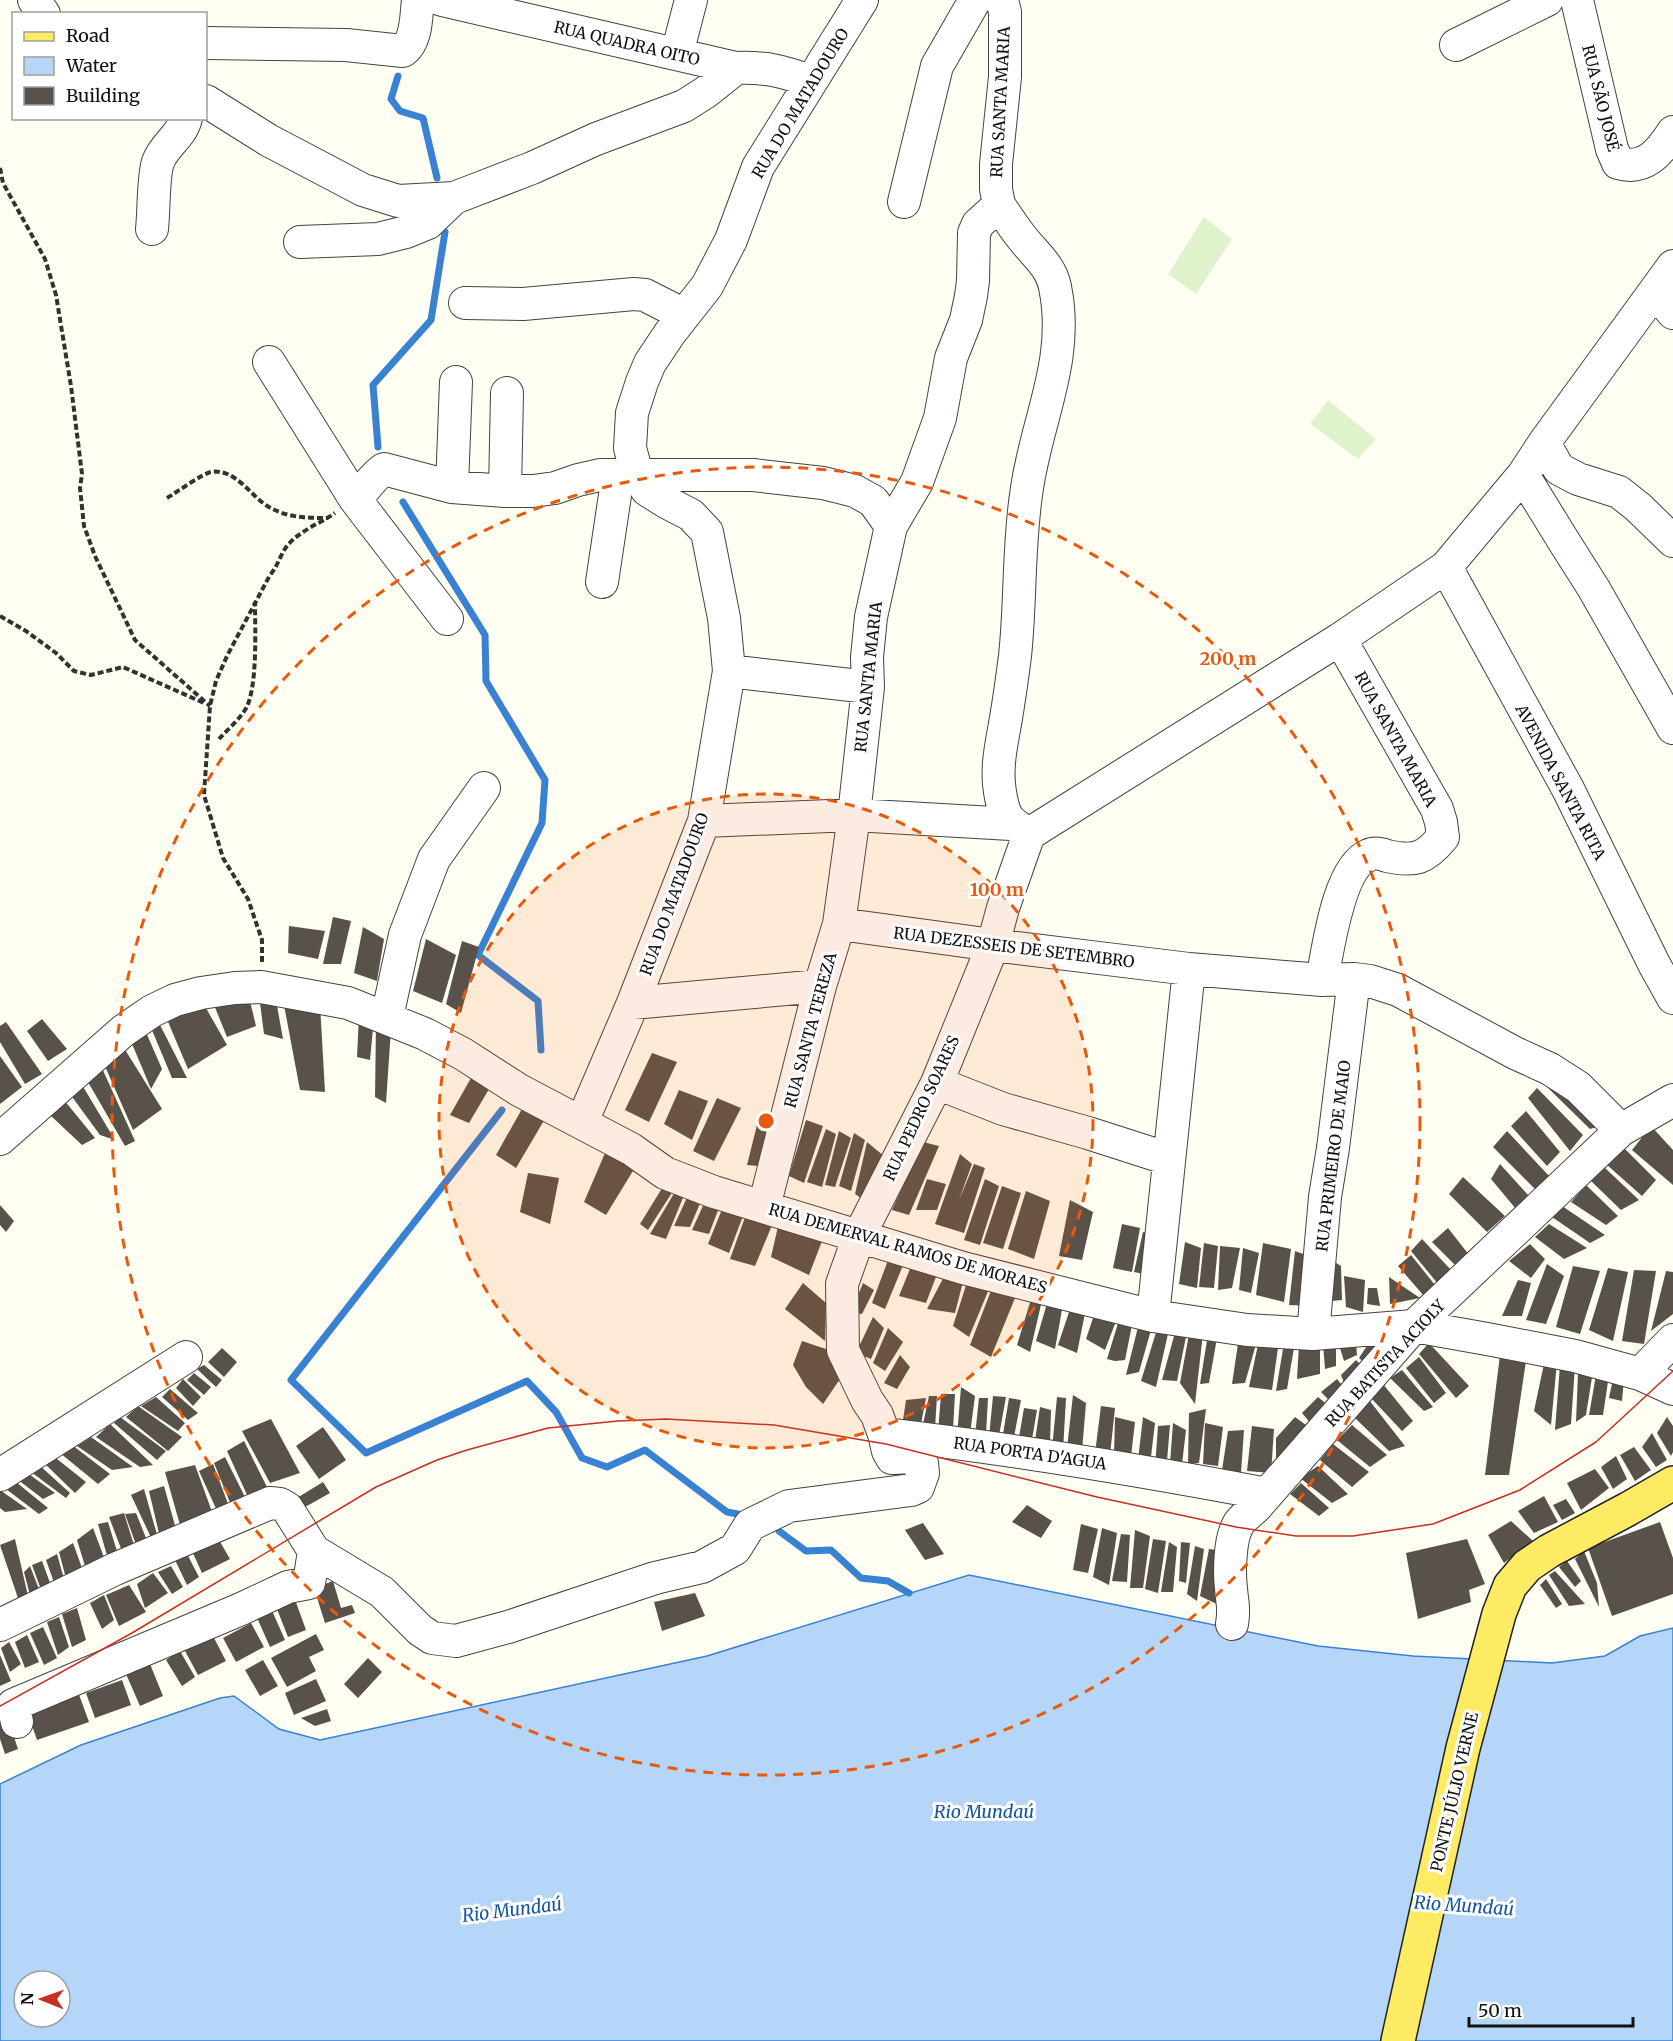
<svg xmlns="http://www.w3.org/2000/svg" width="1673" height="2041" viewBox="0 0 1673 2041" font-family="Merriweather,serif">
	<rect width="100%" height="100%" fill="#fffef2"/>
	<path fill="#e0f2cc" d="M1204 217 1232 239 1196 294 1168 274Z
		M1328 400 1376 439 1358 459 1310 424Z"/>
	<path fill="#b5d6f8" stroke="#3981d2" stroke-width="1.5" fill-rule="evenodd" d="M969 1575 1318 1646 1413 1656 1552 1663 1605 1656 1640 1636 1673 1628V2041H0V1784L81 1745 220 1698 234 1696 279 1729 320 1740 707 1656ZM24 1981H60V2017H24Z"/>
	<g fill="none" stroke-linecap="round" stroke-linejoin="round">
		<path stroke="#3981d2" stroke-width="7" d="M398 76 391 99 400 111 423 118 437 178
			M378 447 373 385 431 320 445 232
			M403 502 485 635 486 681 545 780 542 823 478 955 538 1001 541 1050
			M502 1110 291 1380 366 1453 527 1381 556 1412 582 1458 607 1467 645 1450 727 1512 743 1515
			M779 1531 806 1551 831 1550 861 1578 888 1581 909 1593"/>
	</g>
	<path fill="#59524b" d="M333 917 351 921 341 964H323Z
		M289 926 325 931 318 959 288 953Z
		M363 927 384 939 377 981 354 973Z
		M426 939 456 955 442 1003 413 991Z
		M462 941 479 947 461 1013 446 1004Z
		M212 1000 250 1001 256 1026 227 1037Z
		M276 1000 283 1039 264 1034 260 1003Z
		M202 1001 227 1045 188 1069 166 1017Z
		M320 1004 325 1092 300 1090 284 1005Z
		M359 1015 374 1018 370 1060 357 1057Z
		M42 1019 67 1049 48 1061 27 1031Z
		M157 1019 187 1078H172L149 1023Z
		M6 1022 42 1074 25 1084 0 1042V1026Z
		M376 1023 391 1029 386 1103 375 1097Z
		M145 1030 162 1069 151 1089 130 1039Z
		M124 1048 162 1109 133 1130 104 1064Z
		M652 1053 677 1062 649 1122 625 1110Z
		M0 1056 22 1087 0 1104Z
		M101 1066 135 1141 125 1146 88 1082Z
		M475 1071 492 1084 469 1123 450 1115Z
		M1553 1076 1603 1125 1590 1129 1545 1085Z
		M82 1085 115 1140 100 1135 70 1094Z
		M1537 1088 1583 1135 1570 1151 1528 1098Z
		M679 1090 708 1101 692 1140 664 1124Z
		M717 1098 741 1108 714 1161 693 1151Z
		M64 1100 95 1138 82 1145 50 1115Z
		M523 1107 549 1112 516 1168 496 1155Z
		M1526 1111 1560 1152 1547 1166 1511 1126Z
		M806 1120 823 1126 804 1183 789 1176Z
		M758 1121 779 1124 769 1167 747 1165Z
		M1651 1126 1673 1150V1185L1632 1150Z
		M826 1129 836 1134 822 1187 807 1182Z
		M839 1131 851 1138 835 1187 825 1185Z
		M1507 1131 1550 1177 1536 1190 1493 1147Z
		M854 1133 865 1140 851 1191 839 1186Z
		M867 1142 884 1156 867 1202 855 1194Z
		M923 1142 939 1146 909 1215 892 1210Z
		M608 1146 636 1166 606 1215 584 1202Z
		M1624 1148 1656 1180 1642 1196 1606 1164Z
		M960 1154 972 1164 959 1200 974 1164 985 1168 964 1233 935 1224Z
		M1500 1164 1529 1196 1516 1209 1491 1179Z
		M1604 1167 1639 1200 1621 1210 1591 1181Z
		M528 1173 559 1178 550 1224 520 1212Z
		M1463 1177 1505 1216 1487 1232 1449 1194Z
		M927 1179 946 1184 937 1210H916Z
		M985 1179 999 1186 980 1245 964 1240Z
		M664 1185 675 1188 648 1230 640 1224Z
		M1586 1185 1618 1216 1606 1225 1571 1202Z
		M1002 1186 1021 1193 1003 1249 983 1243Z
		M676 1190 685 1193 666 1239 650 1234Z
		M1026 1191 1050 1201 1034 1259 1008 1249Z
		M689 1193 704 1194 690 1227 674 1226Z
		M707 1197 722 1200 709 1234 692 1230Z
		M1070 1200 1093 1212 1082 1260 1059 1256Z
		M725 1202 746 1208 729 1253 708 1244Z
		M0 1205 14 1221 6 1232 0 1225Z
		M1562 1206 1605 1235 1590 1243 1552 1217Z
		M748 1209 775 1218 755 1266 730 1259Z
		M779 1222 824 1236 809 1275 771 1257Z
		M1122 1224 1140 1228 1132 1272 1113 1268Z
		M1549 1224 1587 1248 1564 1259 1535 1237Z
		M1448 1228 1473 1260 1458 1268 1432 1242Z
		M1143 1232 1157 1233 1153 1276 1134 1272Z
		M1422 1239 1452 1271 1438 1284 1411 1251Z
		M1185 1242 1201 1248 1197 1288 1179 1284Z
		M1204 1243 1218 1246 1214 1288 1199 1287Z
		M1263 1243 1291 1249 1284 1302 1256 1295Z
		M1530 1244 1545 1259 1531 1278 1509 1261Z
		M1220 1246 1240 1248 1232 1288 1218 1290Z
		M1243 1248 1259 1253 1251 1293 1239 1290Z
		M1295 1251 1317 1259 1311 1306 1289 1305Z
		M890 1255 906 1258 885 1309 872 1303Z
		M1411 1255 1435 1285 1424 1296 1398 1266Z
		M914 1259 939 1269 926 1303 899 1296Z
		M1333 1261 1341 1266 1342 1300 1331 1301Z
		M1547 1264 1564 1276 1546 1324 1526 1320Z
		M1573 1266 1600 1271 1580 1334 1556 1327Z
		M1608 1268 1628 1272 1613 1341 1589 1330Z
		M1634 1270 1656 1271 1644 1344 1622 1341Z
		M947 1271 965 1274 955 1313 927 1309Z
		M1666 1271 1673 1272V1314L1651 1331Z
		M969 1276 992 1282 969 1337 953 1326Z
		M1344 1276 1365 1280 1363 1312 1346 1307Z
		M1389 1277 1420 1298 1390 1304Z
		M1518 1280 1531 1283 1522 1316H1502Z
		M803 1283 826 1303 825 1341 785 1309Z
		M863 1283 874 1290 862 1314 851 1313Z
		M994 1283 1017 1293 991 1357 970 1345Z
		M1368 1288H1377L1380 1306 1367 1304Z
		M1032 1296H1043L1030 1352 1017 1345Z
		M1048 1300 1063 1304 1055 1349 1036 1341Z
		M1086 1308 1077 1353 1058 1345 1070 1309Z
		M1096 1309 1118 1316 1105 1350 1086 1339Z
		M873 1317 884 1328 871 1359 856 1353Z
		M1119 1320H1133L1125 1360 1115 1361 1107 1359Z
		M1139 1323H1153L1139 1372 1126 1375Z
		M1170 1325 1156 1387 1141 1381 1158 1326Z
		M1177 1325 1188 1327 1177 1381 1162 1380Z
		M888 1328 903 1342 885 1371 873 1363Z
		M1190 1329 1203 1333 1195 1404 1180 1383Z
		M1208 1334 1217 1338 1209 1383 1200 1384Z
		M1239 1337H1258L1245 1383 1232 1384Z
		M1372 1338H1394L1369 1367 1359 1358Z
		M1259 1340 1279 1341 1272 1390 1249 1387Z
		M802 1341 829 1350 840 1379 823 1404 806 1387 793 1365Z
		M1295 1342 1287 1389 1276 1391 1284 1343Z
		M1356 1342 1357 1355 1344 1361 1339 1345Z
		M1429 1343 1469 1386 1456 1398 1419 1354Z
		M1299 1344 1320 1345V1374L1297 1379Z
		M1323 1344H1336V1366L1325 1369Z
		M222 1348 237 1362 224 1377 208 1362Z
		M900 1355 910 1367 897 1389 884 1383Z
		M1500 1355 1526 1361 1509 1475H1485Z
		M1419 1357 1446 1393 1434 1403 1406 1368Z
		M1545 1359 1557 1362 1551 1425 1534 1411Z
		M1356 1360 1367 1371 1346 1388 1341 1375Z
		M204 1365 222 1380 216 1387 197 1369Z
		M1560 1365 1575 1366 1571 1424 1555 1430Z
		M1402 1370 1433 1407 1424 1411 1390 1378Z
		M1593 1371 1586 1415 1576 1422 1578 1373Z
		M194 1373 211 1387 204 1395 187 1380Z
		M1614 1374 1624 1378 1622 1401 1609 1398Z
		M1596 1375H1609L1603 1415H1589Z
		M183 1379 201 1397 193 1406 176 1388Z
		M1337 1379 1346 1390 1332 1403 1321 1392Z
		M1383 1384 1413 1421 1402 1431 1371 1398Z
		M961 1387 975 1396 970 1434 957 1436Z
		M170 1389 198 1413 188 1420 162 1397Z
		M941 1394H955L953 1430 938 1432Z
		M1073 1395 1086 1403 1082 1451 1067 1448Z
		M929 1396H937L935 1428 922 1429Z
		M993 1396 1006 1397 998 1441 989 1437Z
		M156 1397 185 1423 178 1431 141 1406Z
		M1057 1397 1066 1398 1063 1451 1052 1449Z
		M1318 1397 1330 1407 1312 1425 1302 1413Z
		M926 1398 920 1429 902 1427 906 1400Z
		M979 1398H988L986 1434 975 1436Z
		M1009 1398 1021 1400 1013 1442 1002 1440Z
		M1369 1400 1405 1446 1389 1451 1355 1418Z
		M138 1406 182 1437 168 1451 126 1417Z
		M1101 1406 1115 1408 1110 1455 1095 1453Z
		M1040 1407 1051 1410 1050 1444 1034 1447Z
		M1024 1408 1037 1410 1031 1445 1018 1443Z
		M1206 1409 1199 1463 1188 1464 1189 1413Z
		M120 1417 166 1451 157 1460 114 1423Z
		M1115 1417 1135 1422 1131 1456 1114 1455Z
		M1143 1417 1155 1423 1150 1465 1138 1460Z
		M1295 1417 1310 1428 1276 1462V1438Z
		M1667 1417 1673 1426V1452L1671 1456 1657 1433Z
		M271 1419 300 1473 270 1483 242 1431Z
		M1173 1423 1186 1430 1182 1464 1170 1463Z
		M1205 1423 1223 1427 1218 1466 1203 1464Z
		M110 1424 153 1465 140 1467 96 1437Z
		M1170 1425 1167 1461 1155 1467 1158 1426Z
		M1352 1425 1387 1455 1370 1467 1337 1440Z
		M1252 1426 1274 1429 1271 1473 1247 1471Z
		M323 1427 346 1460 319 1479 296 1446Z
		M1244 1430 1241 1473 1222 1470 1228 1431Z
		M1652 1433 1667 1460 1656 1467 1642 1447Z
		M91 1437 133 1467 112 1470 77 1446Z
		M244 1441 268 1489 248 1497 227 1451Z
		M1333 1444 1369 1472 1352 1487 1320 1460Z
		M72 1445 110 1474 98 1484 60 1453Z
		M1634 1447 1651 1470 1635 1481 1620 1455Z
		M52 1455 86 1482 75 1493 45 1464Z
		M1616 1456 1627 1479 1613 1489 1601 1467Z
		M225 1457 246 1499 231 1505 214 1463Z
		M37 1463 70 1493 66 1498 31 1472Z
		M213 1464 230 1509 218 1513 199 1471Z
		M195 1465 215 1520 182 1532 165 1472Z
		M1318 1466 1348 1494 1332 1503 1300 1478Z
		M1595 1469 1609 1488 1581 1510 1567 1483Z
		M26 1472 55 1493 43 1499 17 1479Z
		M11 1478 48 1508 39 1514 6 1489Z
		M323 1482 330 1493 298 1511 292 1501Z
		M1301 1483 1329 1508 1319 1516 1290 1494Z
		M164 1486 178 1536 162 1546 149 1491Z
		M144 1489 160 1545 155 1546 131 1495Z
		M0 1490 27 1509 5 1512 0 1508Z
		M1544 1496 1558 1522 1534 1533 1518 1511Z
		M1566 1499 1575 1513 1562 1520 1553 1505Z
		M1027 1505 1052 1521 1041 1538 1012 1522Z
		M124 1513 137 1555 125 1559 109 1517Z
		M136 1513 150 1548 139 1553 125 1514Z
		M1511 1521 1533 1541 1504 1563 1488 1535Z
		M108 1522 120 1561 110 1566 98 1524Z
		M1660 1522 1673 1558V1594L1612 1616 1588 1548Z
		M923 1523 944 1554 925 1560 905 1530Z
		M1081 1524 1098 1529 1088 1573 1073 1570Z
		M93 1528 108 1568 89 1579 77 1540Z
		M1102 1528 1117 1533 1109 1585 1093 1577Z
		M1135 1530 1150 1536 1143 1588H1130Z
		M1121 1534 1130 1535 1127 1582 1112 1581Z
		M15 1539 30 1605 21 1607 0 1545Z
		M1153 1539 1166 1541 1158 1593 1145 1589Z
		M1467 1539 1485 1584 1469 1590 1471 1602 1418 1619 1406 1553Z
		M219 1540 230 1559 202 1573 192 1551Z
		M1169 1542 1177 1547 1173 1592H1161Z
		M1181 1542 1190 1543 1186 1583 1179 1581Z
		M73 1543 86 1579 68 1586 59 1552Z
		M1195 1546 1204 1549 1197 1601 1187 1594Z
		M1209 1549 1227 1551 1221 1606 1200 1596Z
		M1584 1551 1597 1583 1599 1607 1575 1559Z
		M186 1552 199 1577 187 1585 175 1560Z
		M57 1554 66 1586 57 1591 46 1560Z
		M42 1561 53 1591 43 1595 32 1565Z
		M1567 1561 1581 1581 1575 1587 1559 1567Z
		M30 1566 42 1597 32 1603 24 1572Z
		M171 1566 183 1587 172 1594 158 1572Z
		M1555 1571 1585 1604 1569 1606 1549 1575Z
		M153 1573 168 1593 145 1608 137 1584Z
		M1546 1579 1562 1604 1556 1608 1540 1585Z
		M333 1581 341 1608 352 1605 355 1613 325 1623 314 1588Z
		M129 1585 146 1612 119 1626 106 1595Z
		M695 1593 705 1616 662 1631 654 1602Z
		M104 1595 114 1620 102 1629 90 1603Z
		M294 1597 306 1630 288 1637 275 1604Z
		M269 1604 285 1640 270 1647 254 1611Z
		M77 1608 86 1640 72 1647 62 1614Z
		M59 1617 69 1647 58 1655 47 1622Z
		M251 1623 264 1647 236 1662 223 1638Z
		M43 1627 57 1658 44 1665 30 1633Z
		M316 1634 324 1650 309 1657 316 1671 287 1687 271 1658Z
		M27 1635 39 1662 25 1668 15 1642Z
		M213 1636 226 1661 198 1675 185 1651Z
		M9 1642 21 1664 10 1672 1 1648Z
		M180 1651 195 1677 182 1686 166 1660Z
		M0 1655 11 1681 0 1686Z
		M368 1658 382 1672 358 1698 344 1684Z
		M263 1660 278 1686 260 1696 245 1670Z
		M150 1664 163 1696 140 1706 126 1674Z
		M316 1679 326 1701 294 1715 285 1693Z
		M122 1680 131 1705 95 1718 86 1693Z
		M77 1689 89 1722 37 1740 26 1708Z
		M327 1709 331 1721 315 1726 301 1718Z
		M6 1713 18 1749 5 1754 0 1739V1716Z"/>
	<g fill="none" stroke-linecap="round" stroke-linejoin="round">
		<g stroke="#434343" stroke-width="34">
			<path id="minor" d="M34 0 44 14
				M442 0 736 68C767 67 782 71 810 81
				M1577 0 1612 149 1618 163C1645 171 1660 152 1673 132
				M206 43 346 45 403 51C417 41 416 16 418 0
				M1456 45 1547 0
				M677 54 691 0
				M206 101 268 140 363 190 398 201 454 198
				M904 202 937 66 975 0
				M999 205C1006 215 1012 225 1020 235 1032 252 1051 265 1055 287 1070 359 1037 419 1027 488 1018 544 1021 600 1015 656 1012 679 1009 701 1005 724 1001 746 996 769 1000 792 1004 817 1007 821 1029 834
				M152 229C154 212 153 176 158 162 164 145 182 136 186 118
				M300 242 378 239 406 232 428 223 454 198 532 168 596 139 684 106 706 92 736 68
				M1655 291 1673 313
				M465 303 523 304 634 294 645 295 684 315
				M269 362 355 499 447 619
				M1544 443 1559 469 1578 479 1619 492 1638 507 1673 541
				M1523 475 1563 540 1594 589 1673 728
				M452 487 456 382
				M505 491 507 393
				M355 499C365 490 373 476 384 469L452 487 505 491H533L555 488 578 480 600 475H753L823 483 855 491 873 501 891 526
				M1446 567 1568 789 1654 964 1673 998
				M602 582 618 475
				M729 671 868 687
				M704 821 854 815 1011 824
				M839 924 993 945 1189 969 1322 980 1354 979 1370 981 1398 990 1515 1053 1550 1069 1578 1087 1621 1130
				M1322 980C1328 950 1338 867 1369 855 1375 852 1382 854 1387 856 1415 862 1425 859 1443 837L1441 822 1437 809 1340 639
				M633 1003 820 986
				M387 1017 405 935 434 859 484 788
				M937 1083 1003 1109 1088 1133 1169 1159
				M582 1122 633 1003 704 821 729 671 724 618 707 532 691 515 666 502 647 490 637 474 630 448 632 413 642 382 650 363 670 333 707 286 731 240 758 167 862 0
				M0 1139 123 1031 152 1011 175 1000 201 993 235 988 261 987 348 1003 425 1034 463 1054 519 1090 631 1149 665 1173 714 1192 963 1268 1153 1316 1247 1330 1313 1334 1414 1326 1487 1339 1575 1356 1640 1374 1673 1389
				M764 1207 820 986 839 924 854 815 868 687 867 657 871 617 891 526 917 482 940 418 951 358 966 320 971 296 973 281 974 233 978 224 999 205 996 189V164L1005 77V12L1002 0
				M1153 1316 1189 969
				M1313 1334 1325 1197 1333 1148 1354 979
				M1640 1374 1673 1340
				M0 1475 186 1357
				M1267 1494C1140 1470 1013 1449 884 1434L877 1415 867 1400 843 1350 842 1284 859 1236 937 1083 993 945 1003 908 1029 834 1340 639 1446 567 1523 475 1544 443 1673 266
				M1232 1624C1235 1607 1232 1604 1231 1588 1229 1573 1230 1540 1237 1527 1240 1519 1250 1513 1256 1507L1414 1326 1621 1130 1673 1100
				M0 1625 115 1569 270 1503 280 1504 287 1508 314 1551 382 1592 420 1630 432 1638 456 1641 508 1627 655 1578 702 1567 735 1549 750 1525 789 1506 911 1490 918 1487 923 1473 922 1463 915 1457 892 1458 888 1451 884 1434
				M17 1722 13 1705 241 1609 288 1587 309 1583 314 1551"/>
		</g>
		<g stroke="#212121" stroke-width="36">
			<path id="major" d="M1398 2041 1463 1748 1499 1614 1510 1586 1527 1566 1549 1551 1628 1509 1673 1483"/>
		</g>
		<path stroke="#323232" stroke-width="4" stroke-dasharray="6 3" stroke-linecap="butt" d="M0 168 3 183 45 259 56 295 71 386 82 474 80 488 84 526 95 556 135 640 210 706
			M167 498C177 492 202 474 211 472 236 468 251 497 269 507 288 518 307 518 328 518
			M0 616 26 631 56 653 74 671 91 675 123 667 204 703
			M219 739C227 730 238 721 245 710 258 690 255 628 255 602
			M262 962V940L248 899 223 858 204 795 210 706 216 681 227 656 270 575C278 566 280 555 287 546 299 531 319 524 335 513"/>
		<use href="#minor" stroke="#fff" stroke-width="32"/>
		<use href="#major" stroke="#fdeb64" stroke-width="33"/>
		<path stroke="#c62f21" stroke-width="1.5" d="M0 1706 132 1633 376 1487 437 1460 467 1450 548 1428 618 1421 666 1419 774 1425 886 1444 1097 1497 1236 1527 1296 1536H1353L1433 1524 1520 1490 1596 1442 1673 1371"/>
	</g>
	<circle cx="766" cy="1121" r="327" fill="#e8590c" fill-opacity=".12"/>
	<g fill="none" stroke="#e8590c" stroke-width="3" stroke-dasharray="10 8">
		<circle cx="766" cy="1121" r="327"/>
		<circle cx="766" cy="1121" r="654"/>
	</g>
	<g text-anchor="middle" stroke-width="6" stroke-linejoin="round" paint-order="stroke">
		<g font-size="16" fill="#101010" stroke="#fff">
			<text transform="translate(627 43) rotate(13)" y="6">RUA QUADRA OITO</text>
			<text transform="translate(1601 98) rotate(76)" y="6">RUA SÃO JOSÉ</text>
			<text transform="translate(1000 102) rotate(-87)" y="6">RUA SANTA MARIA</text>
			<text transform="translate(800 103) rotate(-59)" y="6">RUA DO MATADOURO</text>
			<text transform="translate(868 677) rotate(-84)" y="6">RUA SANTA MARIA</text>
			<text transform="translate(1396 739) rotate(61)" y="6">RUA SANTA MARIA</text>
			<text transform="translate(1561 782) rotate(62)" y="6">AVENIDA SANTA RITA</text>
			<text transform="translate(674 894) rotate(-70)" y="6">RUA DO MATADOURO</text>
			<text transform="translate(1014 947) rotate(7)" y="6">RUA DEZESSEIS DE SETEMBRO</text>
			<text transform="translate(810 1030) rotate(-75)" y="6">RUA SANTA TEREZA</text>
			<text transform="translate(921 1108) rotate(-65)" y="6">RUA PEDRO SOARES</text>
			<text transform="translate(1333 1156) rotate(-83)" y="6">RUA PRIMEIRO DE MAIO</text>
			<text transform="translate(908 1248) rotate(16)" y="6">RUA DEMERVAL RAMOS DE MORAES</text>
			<text transform="translate(1385 1363) rotate(-47)" y="6">RUA BATISTA ACIOLY</text>
			<text transform="translate(1030 1453) rotate(8)" y="6">RUA PORTA D'AGUA</text>
			<text transform="translate(1454 1792) rotate(-77)" y="6">PONTE JÚLIO VERNE</text>
		</g>
		<g font-size="18" font-style="italic" fill="#1353a7" stroke="#fff">
			<text x="984" y="1818">Rio Mundaú</text>
			<text transform="translate(1464 1906) rotate(4)" y="6">Rio Mundaú</text>
			<text transform="translate(512 1910) rotate(-7)" y="6">Rio Mundaú</text>
		</g>
	</g>
	<circle cx="766" cy="1121" r="9" fill="#e8590c" stroke="#fff" stroke-width="3"/>
	<g font-size="18" text-anchor="middle" font-weight="bold" fill="#e8590c" stroke="#fff" stroke-width="6" stroke-linejoin="round" paint-order="stroke">
		<text x="1228" y="665">200 m</text>
		<text x="997" y="896">100 m</text>
	</g>
	<rect x="12" y="12" width="195" height="108" fill="#ffffff" stroke="#9f9f9f" stroke-width="1.5"/>
	<rect x="24" y="32" width="30" height="9" fill="#fdeb64" stroke="#9f9f9f" stroke-width="1.5"/>
	<text x="66" y="42" font-size="18" fill="#101010">Road</text>
	<rect x="24" y="57" width="30" height="18" fill="#b5d6f8" stroke="#9f9f9f" stroke-width="1.5"/>
	<text x="66" y="72" font-size="18" fill="#101010">Water</text>
	<rect x="24" y="87" width="30" height="18" fill="#59524b" stroke="#9f9f9f" stroke-width="1.5"/>
	<text x="66" y="102" font-size="18" fill="#101010">Building</text>
	<g transform="translate(42 1999) rotate(271)"><circle r="28" fill="#ffffff" stroke="#9f9f9f" stroke-width="1.5"/>
	<path d="M0-4.5L10 22L0 15L-10 22Z" fill="#c62f21"/>
	<text y="-9" font-size="16" font-weight="bold" text-anchor="middle" fill="#101010">N</text>
	</g>
	<path d="M1469 2017v9h164v-9" fill="none" stroke="#101010" stroke-width="3"/>
	<text x="1478" y="2017" font-size="18" fill="#101010" stroke="#ffffff" stroke-width="4.5" paint-order="stroke">50 m</text>
</svg>
